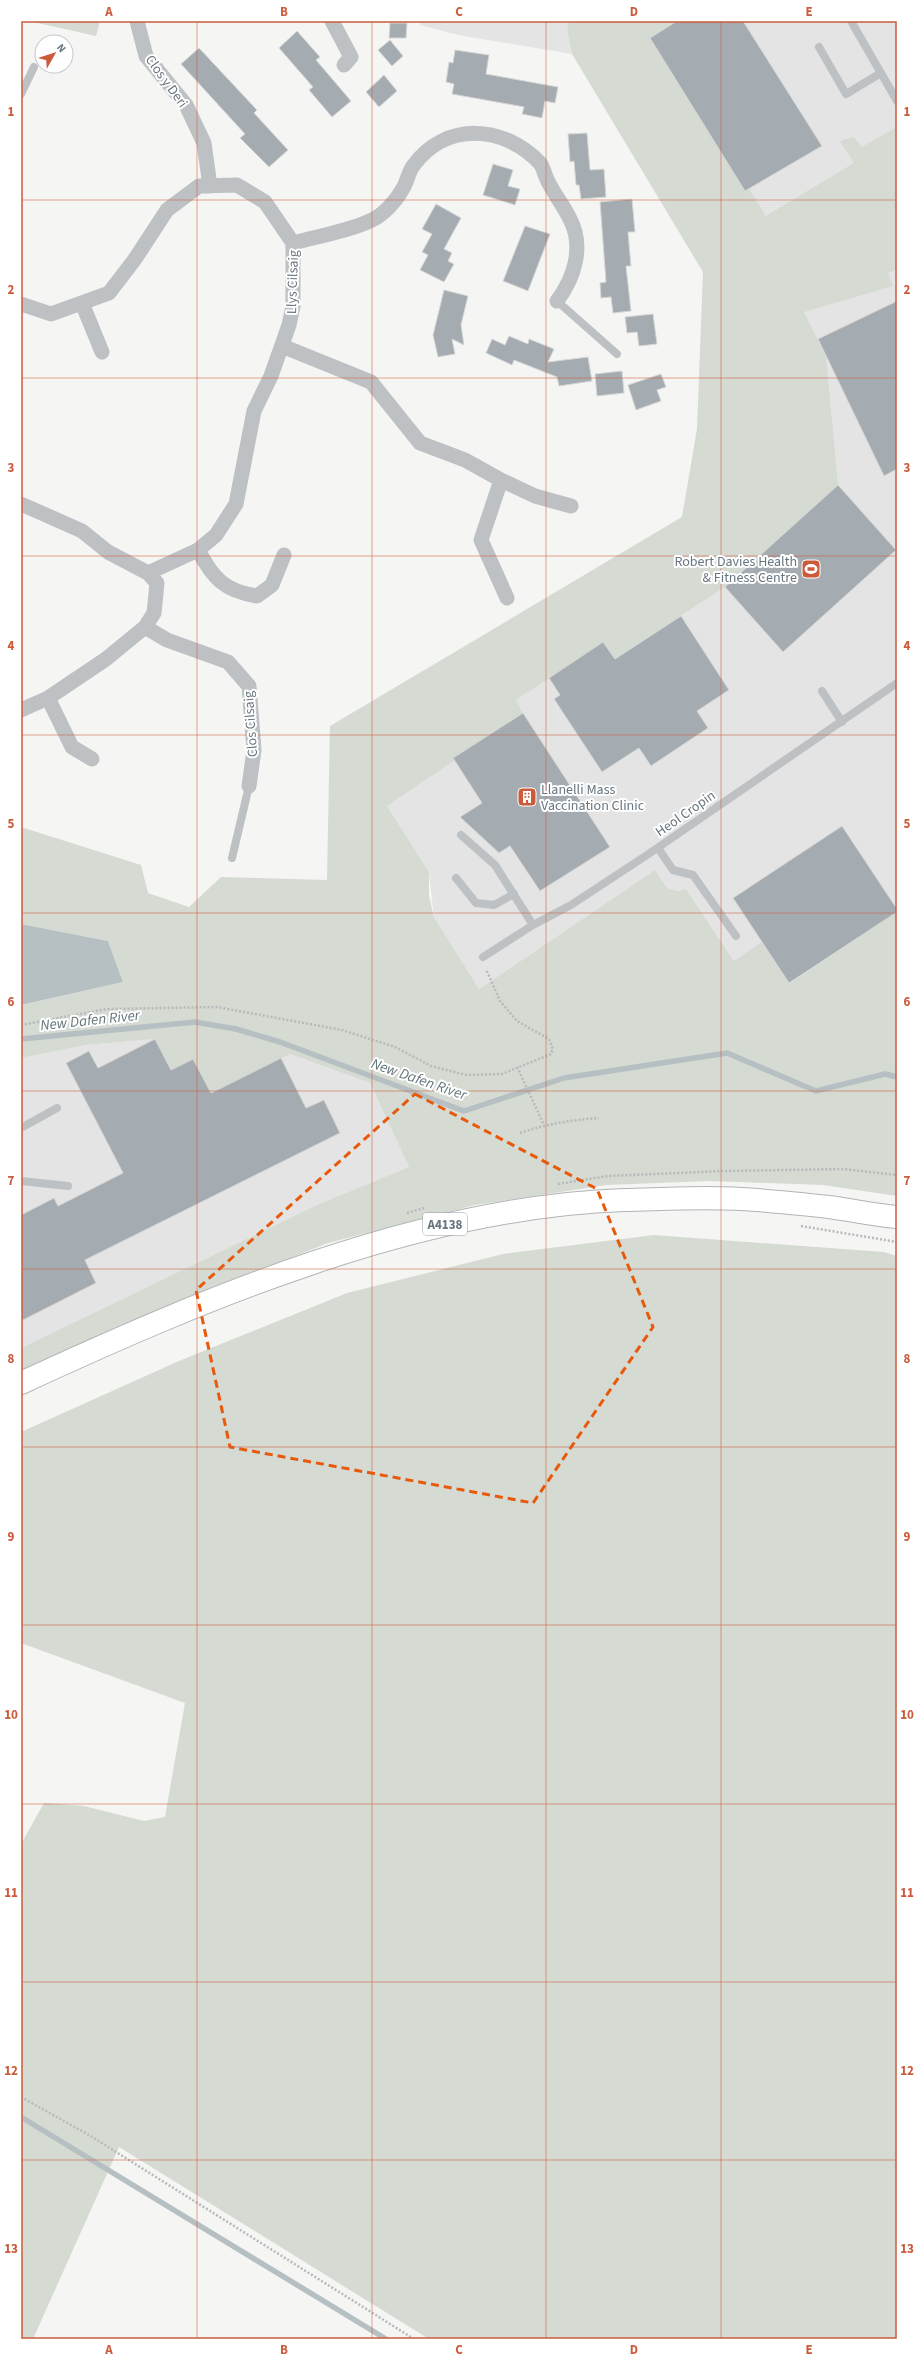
<svg xmlns="http://www.w3.org/2000/svg" width="918" height="2360" viewBox="0 0 918 2360" font-family="'Source Sans 3',sans-serif">
	<rect width="100%" height="100%" fill="#f5f5f3"/>
	<path fill="#e3e4e3" d="M421 21H569L567 29 572 54 458 35 420 25Z
		M677 21H897V912L789 983 762 942 735 962 686 889 678 891 667 888 655 870 479 989 434 917 429 872 387 806 523 713 516 700 603 642 615 659 725 587 838 485 650 38Z
		M155 1039 171 1070 193 1059 281 1058 290 1054 370 1083 409 1167 319 1204 21 1348V1058L86 1045Z"/>
	<path fill="#d5dad2" d="M29 21H100L96 36Z
		M569 21H677L651 38 745 191 749 189 766 216 854 163 840 141 854 137 862 147 897 127V269L888 273 893 286 804 312 826 357 838 485 725 587 615 659 603 643 516 700 523 713 454 758 455 760 387 806 429 872V896L434 917 479 989 655 870 667 888 678 891 686 889 734 961 762 942 790 983 897 912V1196L823 1185 710 1181 606 1185 475 1205 328 1243 123 1324 21 1370V1348L319 1204 409 1167 370 1083 290 1054 211 1093 193 1059 171 1070 155 1039 86 1045 21 1058V1005L123 982 108 941 21 924V827L141 865 148 893 189 907 221 877 327 880 330 726 682 517 697 429 703 272 572 54 567 29Z
		M654 1235 884 1252 897 1256V2339H429L119 2147 33 2339H21V1844L44 1803 84 1806 144 1821 165 1817 185 1703 21 1643V1432L179 1361 347 1293 503 1254Z"/>
	<path fill="#b6c0c3" d="M21 924 108 941 123 982 21 1005Z"/>
	<g fill="none" stroke-linecap="round" stroke-linejoin="round">
		<path stroke="#b6c0c3" stroke-width="5.5" d="M21 1039 195 1022 236 1029 280 1042 464 1111 564 1078 727 1053 816 1091 885 1074 897 1077
			M21 2117 386 2339"/>
	</g>
	<path fill="#a5acb1" stroke="#d7d7d5" d="M677 21H743L822 146 745 191 650 38Z
		M390 23H407L406 38H389Z
		M297 31 320 57 316 60 351 101 332 117 309 90 313 87 279 48Z
		M390 40 403 56 392 66 378 50Z
		M199 48 257 110 254 113 288 150 269 167 240 138 245 134 181 64Z
		M455 50 489 55 486 74 558 87 555 103 545 101 542 118 522 114 524 107 452 94 454 84 446 82 449 62 453 63Z
		M384 75 397 91 379 107 366 92Z
		M587 133 590 170 604 169 606 197 581 199 579 185H576L574 161 570 162 568 134Z
		M493 164 513 170 508 186 520 189 515 205 483 195Z
		M632 199 635 232H628L631 266H626L631 311 613 313 611 297 601 298 600 283 606 282 600 202Z
		M436 204 461 218 444 249 452 253 448 261 454 264 444 282 420 270 428 255 422 252 432 234 422 229Z
		M525 226 550 234 528 291 503 281Z
		M444 290 468 296 461 325 464 345 452 339 455 354 438 357 433 335Z
		M897 301V469L884 476 818 339Z
		M653 314 657 344 639 346 637 332 627 333 625 317Z
		M509 336 528 344 529 339 554 349 548 362 588 357 592 381 559 386 557 377 514 360 512 365 486 353 492 339 505 345Z
		M622 371 624 393 597 396 595 374Z
		M661 374 666 387 657 390 661 401 636 410 628 385Z
		M838 485 896 550 783 652 725 587Z
		M681 616 729 690 697 711 708 728 651 766 639 748 602 772 554 699 560 695 549 678 603 642 615 659Z
		M523 713 610 847 540 891 510 846 499 853 460 817 482 803 453 758Z
		M842 826 897 909V912L789 983 733 898Z
		M155 1039 171 1070 193 1059 211 1093 281 1058 306 1108 324 1100 340 1133 85 1260 96 1283 21 1321V1215L54 1198 58 1206 123 1173 66 1063 89 1051 98 1068Z"/>
	<g fill="none" stroke-linecap="round" stroke-linejoin="round">
		<g stroke="#b1b4b7" stroke-width="24">
			<path id="highway" d="M21 1383C205 1298 419 1207 624 1200 668 1199 713 1196 757 1200 781 1202 805 1204 829 1207 852 1210 874 1215 897 1217"/>
		</g>
		<path stroke="#b7babc" stroke-width="2.5" stroke-dasharray="2 2" stroke-linecap="butt" d="M21 1025 107 1009 217 1007 342 1030 395 1047 431 1066 466 1075 502 1074 551 1054 553 1049 549 1039 517 1021 500 1001 486 969
			M517 1067 544 1125
			M520 1133C546 1124 571 1120 599 1118
			M558 1184 608 1176 723 1171 843 1169 897 1175
			M407 1213 424 1208
			M801 1226 897 1242
			M21 2097 89 2135 414 2339"/>
		<path stroke="#bdc1c4" stroke-width="8" d="M851 21 897 101
			M819 47 846 94 881 73
			M21 94 34 67
			M557 301 617 354
			M822 691 842 722
			M461 835 495 865 533 925
			M658 848 673 870 693 875 736 936
			M232 858 249 786
			M456 878 476 903 494 905 514 894
			M483 957 533 925 571 905 650 853 897 683
			M21 1128 57 1108
			M21 1181 68 1186"/>
		<path stroke="#bdc1c4" stroke-width="15" d="M137 21 146 56 186 105 204 143 210 186
			M332 21 351 57 344 65
			M293 243C318 236 350 231 372 220 383 215 396 201 402 190 407 183 408 173 413 166 446 121 504 125 540 163 543 167 544 172 546 177 552 192 563 204 570 219 584 246 575 277 557 301
			M82 303 102 352
			M21 304 51 314 109 293 135 259 167 210 199 186 237 185 265 202 293 243V306L289 325 271 376 254 411 236 504 216 535 198 550 148 573
			M282 346 371 382 420 443 465 460 501 480 481 540 507 598
			M501 480 535 496 571 506
			M21 504 82 531 108 552 148 573 157 583 154 613 145 627 167 640 228 662 249 686 254 750 249 786
			M198 550C213 578 224 591 257 596L272 585 284 555
			M21 710 48 698
			M92 759 72 747 48 698 106 659 145 627"/>
		<use href="#highway" stroke="#fff" stroke-width="22"/>
	</g>
	<path fill="none" stroke="#e8590c" stroke-width="3" stroke-dasharray="8 5" stroke-linejoin="round" d="M415 1094 597 1189 653 1327 533 1503 230 1447 196 1290Z"/>
	<path fill="none" stroke="#cc5b3c" stroke-width="1" stroke-opacity="0.55" d="M197 21V2339M372 21V2339M546 21V2339M721 21V2339M21 200H897M21 378H897M21 556H897M21 735H897M21 913H897M21 1091H897M21 1269H897M21 1447H897M21 1625H897M21 1804H897M21 1982H897M21 2160H897"/>
	<defs>
		<g id="stadium-square" transform="scale(1)"><rect x="-9" y="-9" width="18" height="18" rx="4" fill="#cc5b3c" stroke="#fff"/><path d="M0-5a6.5 5 0 1 0 0 10a6.5 5 0 1 0 0-10ZM-3.5-1.8h7v3.6h-7Z" fill="#fff"/></g>
		<g id="building-square" transform="scale(1)"><rect x="-9" y="-9" width="18" height="18" rx="4" fill="#cc5b3c" stroke="#fff"/><path d="M-4-6H4V6H1V3H-1V6H-4ZM-2.5-4.3h1.7v1.8h-1.7ZM.8-4.3h1.7v1.8H.8ZM-2.5-1h1.7V.8h-1.7ZM.8-1h1.7V.8H.8Z" fill="#fff"/></g>
	</defs>
	<g fill-rule="evenodd">
		<use href="#stadium-square" x="811" y="569"/>
		<use href="#building-square" x="527" y="797"/>
	</g>
	<g text-anchor="middle" stroke-width="4" stroke-linejoin="round" paint-order="stroke">
		<rect fill="#fff" stroke="#959fa6" stroke-width="1" x="423" y="1213" width="44" height="22" rx="3"/>
		<g font-size="13" font-weight="bold" fill="#687680">
			<text x="445" y="1229">A4138</text>
		</g>
		<g font-size="14" fill="#687680" stroke="#fff">
			<text transform="translate(167 81) rotate(54)" y="5">Clos y Deri</text>
			<text transform="translate(292 282) rotate(-88)" y="5">Llys Cilsaig</text>
			<text transform="translate(250 724) rotate(-94)" y="5">Clos Cilsaig</text>
			<text transform="translate(685 813) rotate(-35)" y="5">Heol Cropin</text>
		</g>
		<g font-size="14" fill="#687680" stroke="#fff" text-anchor="end">
			<text x="797" y="566">Robert Davies Health<tspan x="797" dy="16">&amp; Fitness Centre</tspan></text>
			<text x="541" y="794" text-anchor="start">Llanelli Mass<tspan x="541" dy="16">Vaccination Clinic</tspan></text>
		</g>
		<g font-size="15" font-style="italic" fill="#64767c" stroke="#fff">
			<text transform="translate(90 1020) rotate(-6)" y="5">New Dafen River</text>
			<text transform="translate(419 1079) rotate(19)" y="5">New Dafen River</text>
		</g>
	</g>
	<rect width="918" height="2360" fill="none" stroke="#ffffff" stroke-width="44"/>
	<g transform="translate(54 54) rotate(51)"><circle r="19" fill="#ffffff" stroke="#c3c8cc"/>
	<path d="M0-3L7 15L0 10L-7 15Z" fill="#cc5b3c"/>
	<text y="-6" font-size="11" font-weight="bold" text-anchor="middle" fill="#687680">N</text>
	</g>
	<rect x="22" y="22" width="874" height="2316" fill="none" stroke="#cc5b3c" stroke-width="1.5"/>
	<g font-size="13" text-anchor="middle" font-weight="bold" fill="#cc5b3c">
		<text x="109" y="16">A</text>
		<text x="284" y="16">B</text>
		<text x="459" y="16">C</text>
		<text x="634" y="16">D</text>
		<text x="809" y="16">E</text>
		<text x="11" y="116">1</text>
		<text x="907" y="116">1</text>
		<text x="11" y="294">2</text>
		<text x="907" y="294">2</text>
		<text x="11" y="472">3</text>
		<text x="907" y="472">3</text>
		<text x="11" y="650">4</text>
		<text x="907" y="650">4</text>
		<text x="11" y="828">5</text>
		<text x="907" y="828">5</text>
		<text x="11" y="1006">6</text>
		<text x="907" y="1006">6</text>
		<text x="11" y="1185">7</text>
		<text x="907" y="1185">7</text>
		<text x="11" y="1363">8</text>
		<text x="907" y="1363">8</text>
		<text x="11" y="1541">9</text>
		<text x="907" y="1541">9</text>
		<text x="11" y="1719">10</text>
		<text x="907" y="1719">10</text>
		<text x="11" y="1897">11</text>
		<text x="907" y="1897">11</text>
		<text x="11" y="2075">12</text>
		<text x="907" y="2075">12</text>
		<text x="11" y="2253">13</text>
		<text x="907" y="2253">13</text>
		<text x="109" y="2354">A</text>
		<text x="284" y="2354">B</text>
		<text x="459" y="2354">C</text>
		<text x="634" y="2354">D</text>
		<text x="809" y="2354">E</text>
	</g>
</svg>
